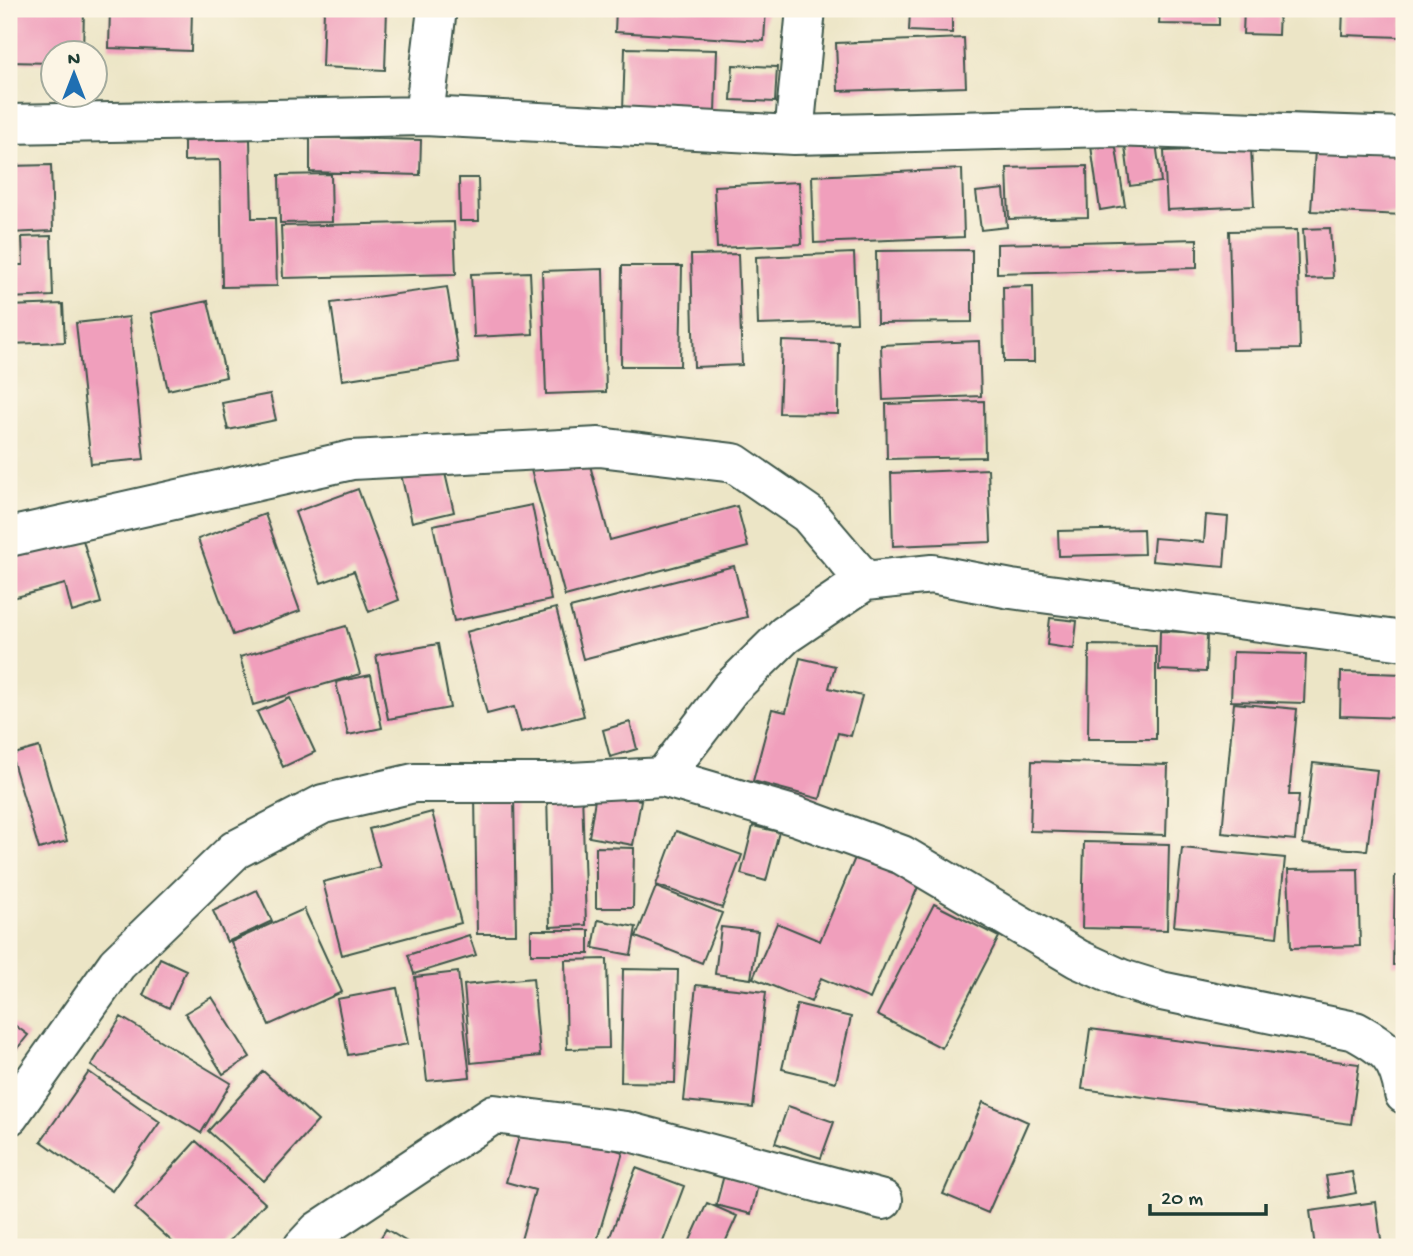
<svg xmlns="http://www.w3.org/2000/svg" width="1413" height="1256" viewBox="0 0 1413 1256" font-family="'Gochi Hand',sans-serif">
	<rect width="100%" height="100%" fill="#fcf5e5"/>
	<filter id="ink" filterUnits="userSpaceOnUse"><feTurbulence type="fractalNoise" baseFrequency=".0143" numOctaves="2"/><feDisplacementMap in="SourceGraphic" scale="14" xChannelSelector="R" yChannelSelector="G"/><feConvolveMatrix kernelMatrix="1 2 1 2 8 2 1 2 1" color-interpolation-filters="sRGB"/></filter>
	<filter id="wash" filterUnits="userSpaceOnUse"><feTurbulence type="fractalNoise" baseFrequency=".00686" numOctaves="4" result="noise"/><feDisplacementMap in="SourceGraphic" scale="28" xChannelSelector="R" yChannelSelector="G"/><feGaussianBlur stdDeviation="1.57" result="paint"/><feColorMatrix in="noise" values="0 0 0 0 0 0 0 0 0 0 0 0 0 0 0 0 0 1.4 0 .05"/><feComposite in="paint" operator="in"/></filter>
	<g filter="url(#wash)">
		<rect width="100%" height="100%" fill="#ece5c6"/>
		<g id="blocks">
			<path fill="#f09fbc" d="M9 9H84L83 52H52V63L9 62Z
				M110 9H192L191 51 109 48Z
				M324 9H387L385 70 322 67Z
				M616 9H766L764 41 615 32Z
				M1160 9H1219V25L1159 24Z
				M1244 9H1279L1278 35 1243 34Z
				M1343 9H1403L1401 37 1342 35Z
				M910 11 952 12V33L909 31Z
				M964 38 966 87 838 91 836 43Z
				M625 48 717 50 715 113 623 111Z
				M733 65 777 67 775 102 731 100Z
				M1155 134 1161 182 1130 186 1124 138Z
				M1114 135 1125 206 1100 210 1090 139Z
				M310 137 421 140 420 175 310 172Z
				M250 139 252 218H275L277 286 222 287 220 160 184 161V141Z
				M1251 148 1254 206 1167 210 1164 151Z
				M1315 150 1404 154V215L1311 211Z
				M51 165 53 231 9 233V166Z
				M1087 166 1088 217 1009 219 1007 168Z
				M962 169 964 237 814 243 812 176Z
				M331 174 332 222 280 223 279 175Z
				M459 178H478L479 221H460Z
				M799 182 802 244 717 248 714 186Z
				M1004 189 1007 227 981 230 976 192Z
				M454 222 456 274 283 278 281 226Z
				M1330 228 1333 278 1306 279 1303 229Z
				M1297 230 1300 349 1232 350 1229 231Z
				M51 236 53 296 9 298V265H23L22 237Z
				M1197 239V268L997 273V244Z
				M972 250V322L877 323 876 251Z
				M854 253 857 322 758 325 756 257Z
				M738 254 742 365 694 367 691 255Z
				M622 266H682L680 366H621Z
				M603 269 606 392 546 394 542 271Z
				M530 272 533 334 474 337 471 274Z
				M1033 286 1034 362H1004L1003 287Z
				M447 287 459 362 342 380 331 303Z
				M208 301 226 377 168 390 151 313Z
				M63 304 65 342 9 344V306Z
				M129 317 144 459 91 464 76 323Z
				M782 341 839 343 838 414 779 413Z
				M979 341 981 396 883 400 881 345Z
				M270 394 276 420 228 430 222 403Z
				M984 401 985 457 887 459 886 404Z
				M587 454 610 540 737 506 748 547 565 596 531 470Z
				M442 460 454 512 412 522 400 470Z
				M988 469 991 542 893 546 891 473Z
				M358 489 399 600 369 612 354 571 321 583 295 512Z
				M532 505 551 600 454 621 433 525Z
				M265 514 300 611 233 635 198 539Z
				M1206 515 1228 517 1224 567 1152 561 1154 538 1204 542Z
				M1143 529 1144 554 1059 556 1058 531Z
				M81 533 101 603 72 612 65 584 9 599V554Z
				M734 566 747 617 583 659 570 608Z
				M556 608 584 716 521 732 514 707 487 714 466 632Z
				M1050 618 1077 621 1074 649 1047 645Z
				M346 626 360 674 253 705 240 657Z
				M1160 631 1207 633 1206 672 1159 670Z
				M438 644 450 708 388 719 376 655Z
				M1089 645 1156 646V739H1088Z
				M1233 652 1306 654 1304 703 1231 701Z
				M800 658 835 666 829 688 862 696 851 736 838 733 820 799 753 781 772 709 786 712Z
				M1341 672 1404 674V718L1340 716Z
				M371 675 382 728 348 735 336 682Z
				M290 698 315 752 283 767 257 712Z
				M1234 703 1297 709 1289 795H1299L1295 840 1222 833Z
				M630 722 637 749 610 757 603 730Z
				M39 747 67 841 39 849 11 755Z
				M1032 761 1168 765 1166 835 1030 831Z
				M1313 763 1377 770 1367 851 1303 844Z
				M582 790 586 925 550 927 547 791Z
				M514 793 516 934H477L475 794Z
				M596 793 641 800 633 845 589 837Z
				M432 812 461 923 342 955 323 882 380 867 369 829Z
				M753 826 779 832 766 881 741 874Z
				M676 831 742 855 722 908 656 885Z
				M1084 842 1169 844 1167 930 1082 928Z
				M596 847 634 848 633 908H596Z
				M1182 848 1285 858 1277 937 1174 926Z
				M857 853 921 880 870 999 821 978 811 1002 753 978 777 923 820 941Z
				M1358 869 1360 946 1291 948 1288 870Z
				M1395 876H1404V965H1393Z
				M656 887 722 913 702 963 636 937Z
				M257 890 272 921 227 942 213 911Z
				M934 904 999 937 942 1048 877 1015Z
				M304 909 342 992 269 1025 231 942Z
				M598 920 636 927 631 955 593 948Z
				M721 927 758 931 751 979 715 974Z
				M531 930H589V954H531Z
				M469 935 476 955 414 974 408 955Z
				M160 958 186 970 169 1008 143 995Z
				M607 959 609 1048 567 1049 565 960Z
				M623 969 678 970 675 1083 621 1082Z
				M458 972 470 1077 427 1081 415 977Z
				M533 978 540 1056 471 1063 464 985Z
				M696 985 766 992 753 1108 684 1101Z
				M397 988 408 1044 348 1055 337 999Z
				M212 997 250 1057 223 1074 185 1013Z
				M797 1004 851 1017 836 1082 782 1069Z
				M121 1017 231 1083 201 1133 91 1066Z
				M9 1021 28 1035 12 1055 9 1053Z
				M1090 1029 1359 1064 1351 1124 1082 1089Z
				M263 1071 318 1121 264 1181 208 1131Z
				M89 1072 160 1122 112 1191 41 1141Z
				M983 1102 1028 1122 988 1213 943 1194Z
				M788 1106 834 1122 821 1158 775 1143Z
				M523 1123 623 1152 595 1247H519L535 1190 506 1182Z
				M196 1141 265 1203 224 1247H178L135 1208Z
				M636 1168 684 1186 661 1247H606Z
				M1352 1172 1356 1193 1330 1198 1326 1176Z
				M724 1175 758 1185 751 1214 716 1205Z
				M1376 1202 1382 1247H1315L1310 1211Z
				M707 1203 737 1216 723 1247H687Z
				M386 1229 415 1247H375Z"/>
		</g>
	</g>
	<g filter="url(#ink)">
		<use href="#blocks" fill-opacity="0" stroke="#3e564a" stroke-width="2"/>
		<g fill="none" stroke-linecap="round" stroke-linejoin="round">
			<g stroke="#3e564a" stroke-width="42">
				<path id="minor" d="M437 9 424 116 794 135 1112 127 1404 137
					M9 124 424 116
					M794 135 806 9
					M9 537 352 460 599 447 734 463 808 514 865 581
					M663 777 730 689 785 635 865 581 932 574 1011 589 1404 641
					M9 1116 117 964 235 850 323 804 414 783H552L663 777 796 816 902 855 1078 959 1122 979 1161 991 1355 1031C1386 1048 1399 1058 1404 1094
					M303 1247 318 1231 494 1114 626 1131 883 1200"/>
			</g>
			<use href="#minor" stroke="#fff" stroke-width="38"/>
		</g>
	</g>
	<rect width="1413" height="1256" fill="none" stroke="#fcf5e5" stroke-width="35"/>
	<g transform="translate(74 74)"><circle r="33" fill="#fcf5e5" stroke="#a4ab9e" stroke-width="2"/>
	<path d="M0-5L12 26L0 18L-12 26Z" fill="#1f6fb2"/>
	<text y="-10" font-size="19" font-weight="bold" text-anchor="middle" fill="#1f3d34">N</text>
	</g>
	<path d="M1150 1204v10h116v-10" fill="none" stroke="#1f3d34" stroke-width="3.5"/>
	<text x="1161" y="1204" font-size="21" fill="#1f3d34" stroke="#fcf5e5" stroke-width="5" paint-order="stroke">20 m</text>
</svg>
